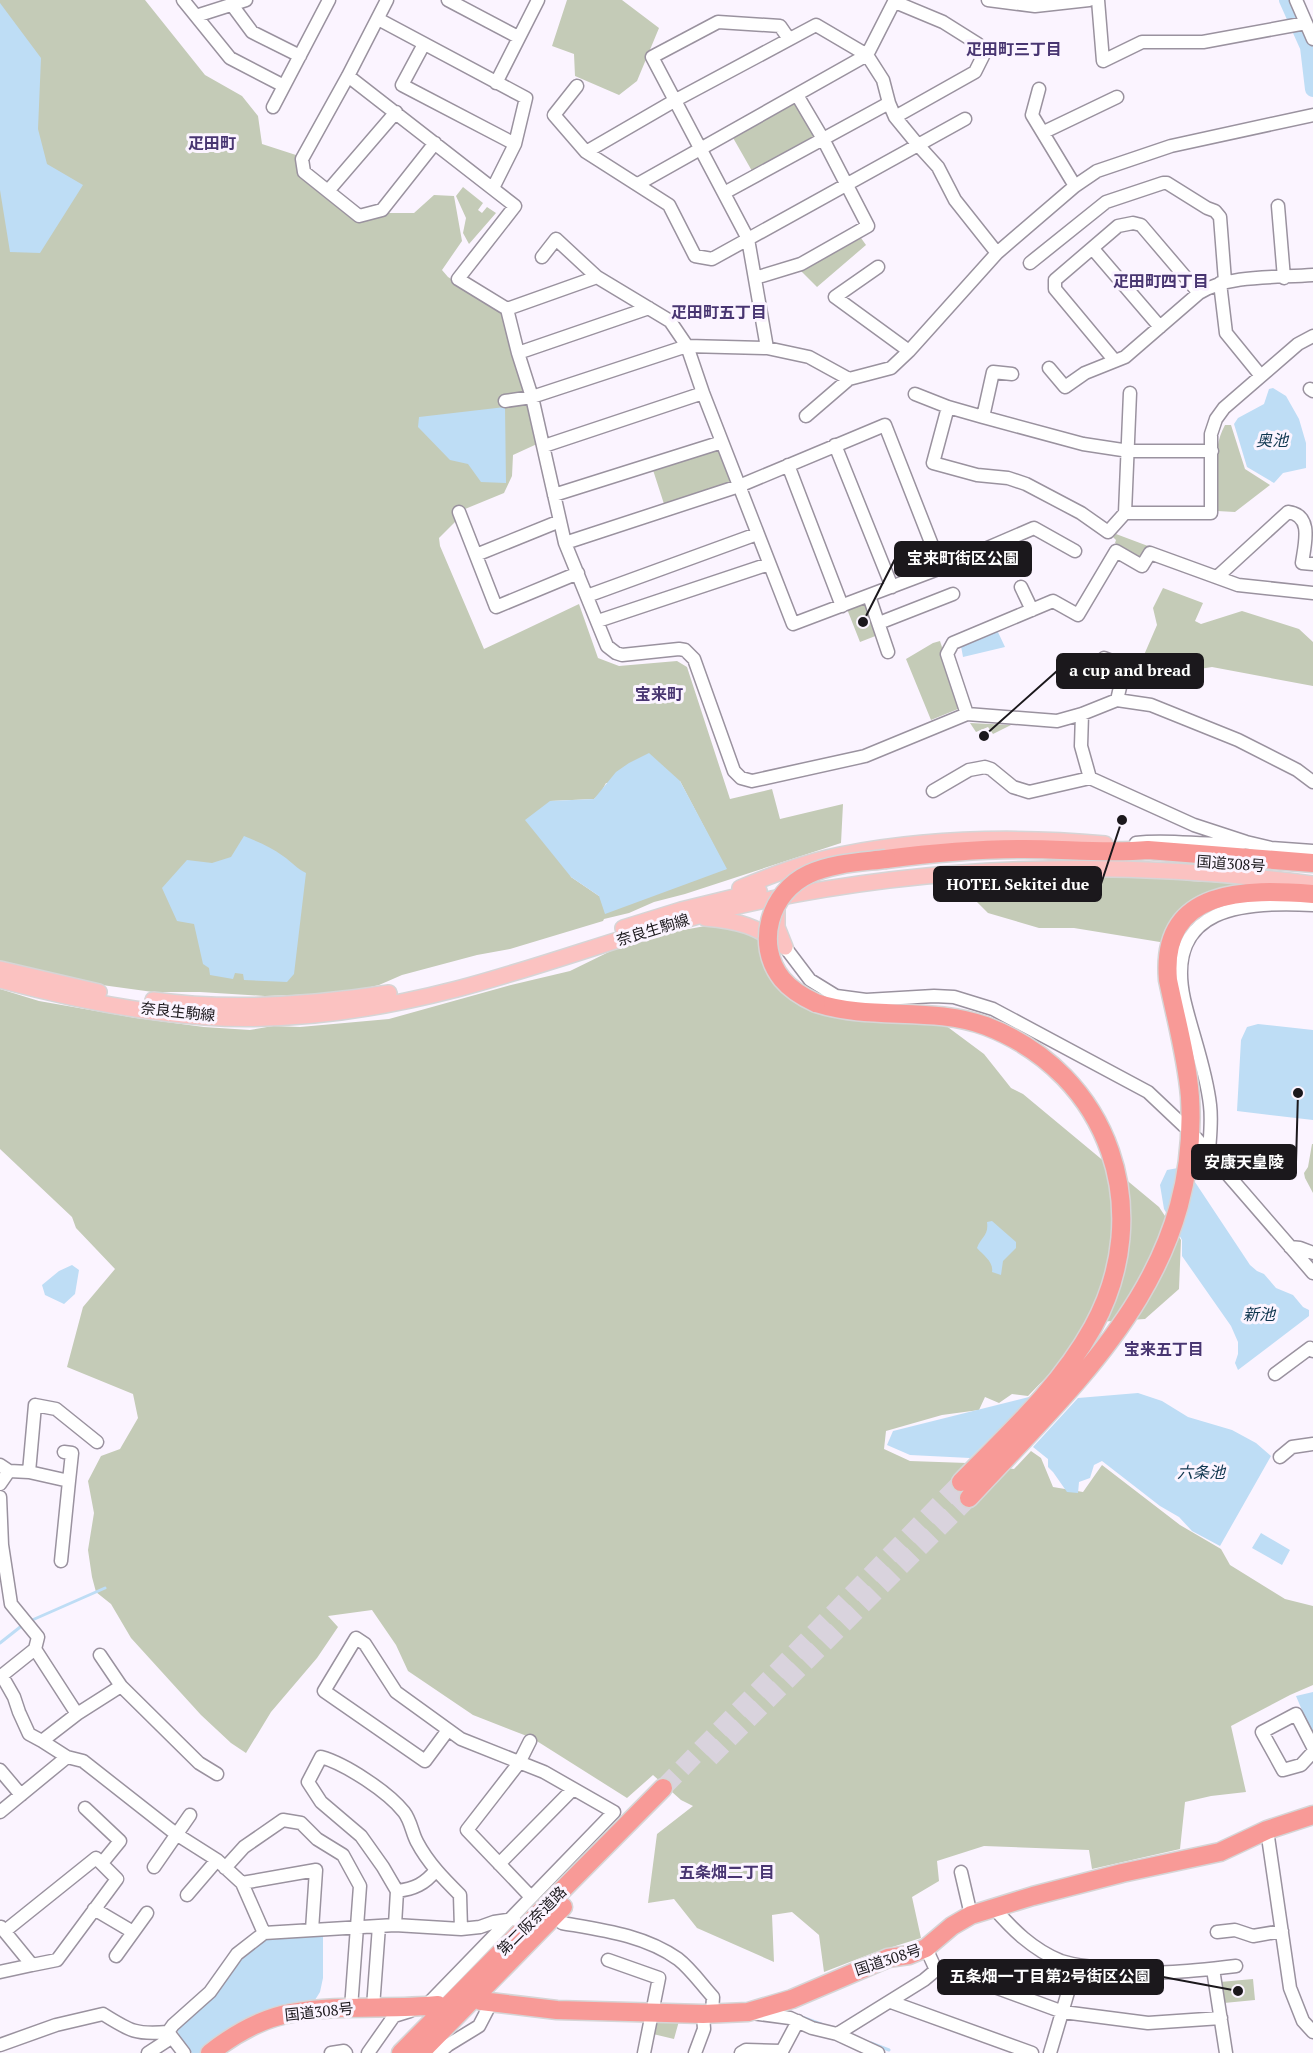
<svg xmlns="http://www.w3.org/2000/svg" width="1313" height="2053" viewBox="0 0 1313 2053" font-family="'PT Serif','Noto Sans JP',serif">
	<rect width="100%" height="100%" fill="#fbf4ff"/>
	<path fill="#c4cbb7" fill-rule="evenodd" d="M0 0H145L205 75 242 96 258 116 262 144 296 155 303 177 330 198 353 220 389 213H414L434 195 454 196 462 241 442 270 448 277 503 311 525 391H524L537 444 513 455 512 476 504 493 465 509 458 519 439 538 440 546 484 649 579 604 598 658 619 666 677 661 687 667 730 799 772 789 780 819 843 804 841 843 685 894 654 902 629 913 604 919 603 921 510 949 477 955 402 975 379 985 346 993 265 996 200 992H153L80 982 0 965ZM680 781 726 869 599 896 571 877 550 801 594 799 600 794 606 783Z
		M567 0H622L659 28 637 81 619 95 575 76 574 54 552 46Z
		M796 101 815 137 752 171 732 136Z
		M463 187 483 203 478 210 482 213 487 207 496 213 469 244 463 233 466 218 456 196Z
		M861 238 866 245 817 287 801 271Z
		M1225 425H1231L1245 469 1270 485 1235 512 1217 511C1217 484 1211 450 1225 425Z
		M719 448 730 482 664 504 653 470Z
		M1116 534 1148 546 1143 555 1135 557 1115 543 1116 540 1113 537Z
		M1163 588 1203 603 1195 621 1201 624 1242 611 1299 629 1313 642V686L1212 667 1175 673 1144 655 1157 625 1153 608Z
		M862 603 868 607 878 635 860 642 847 609Z
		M940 641 960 703 958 709 931 720 906 659 933 643Z
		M970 723 1011 725 993 734 988 727 976 732Z
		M1063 876H1163L1190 881 1233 883 1240 887 1207 894 1166 943 1074 928H1039L988 913 973 898 969 886Z
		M716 924 757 935C762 961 764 976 785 994L945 1025 984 1054 1011 1088 1023 1094 1159 1207 1181 1240 1179 1289 1145 1319 1096 1322 1085 1330 1061 1362 1028 1396 1012 1394 999 1403 985 1397 979 1410 942 1415 886 1431 884 1449 910 1461 967 1463 1014 1469 1031 1451 1041 1458 1053 1487 1083 1492 1102 1465 1180 1525 1221 1549 1230 1565 1285 1599 1313 1606V1685L1290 1695 1231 1726 1246 1792 1211 1796 1185 1802 1180 1849 1092 1869 1089 1850 984 1846 937 1861 939 1881 912 1897 921 1938 873 1953 824 1972 819 1935 792 1912 772 1915 774 1962 697 1928 674 1899 648 1903 657 1834 693 1806 681 1800 653 1775 627 1798 532 1738 473 1715 408 1671 396 1645 372 1610 328 1616 338 1627 317 1658 271 1712 246 1753 231 1743 201 1715 131 1638 111 1604 96 1592 92 1577 88 1550 94 1513 88 1481 101 1456 120 1449 138 1418 133 1394 67 1367 83 1307 115 1269 76 1228 72 1217 0 1149V989L39 1001 136 1018 204 1027 250 1030 273 1026 300 1027 389 1019 511 985 570 971 619 947 678 931Z
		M1312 1144H1313V1193L1305 1178 1304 1173 1308 1167Z
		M1253 1979 1255 2000 1224 2003 1220 1982Z
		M660 2019 679 2021 674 2039 653 2034 656 2022Z"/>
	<path fill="#beddf5" d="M0 3 41 58 38 129 47 164 83 185 40 253 10 252 0 190Z
		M1273 388 1286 396 1299 419 1306 443V468L1283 473 1274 483 1247 467 1234 424 1238 418 1264 404 1269 389Z
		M505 407 506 483 481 482 468 464 450 460 418 427 419 417Z
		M997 630 1005 647 963 657 961 646Z
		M649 753 680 781 727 869 605 914 599 896 571 877 525 820 550 801 594 799 616 772 629 763Z
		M244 836C258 842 271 847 283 856 292 862 297 869 306 873L294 974 287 982 244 980 243 974 235 973 233 979 210 975 209 968 203 964 194 924 177 921 162 888 187 860 212 863 231 857Z
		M1258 1024 1313 1030V1120L1237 1111 1241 1040 1247 1027Z
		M1178 1168 1191 1176 1250 1265 1257 1271 1264 1274 1276 1288 1293 1295 1303 1307 1309 1310V1316L1238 1370 1235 1363 1238 1354V1342L1231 1326 1182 1256V1240L1164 1209 1160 1185 1167 1170Z
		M992 1221 1016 1242V1248L1003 1261 1001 1275 992 1272C994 1262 983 1255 977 1248 981 1237 989 1236 987 1222Z
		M72 1265 79 1270 75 1294 64 1304 45 1295 42 1285 59 1271Z
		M1138 1393 1162 1401 1188 1417 1232 1430 1256 1443 1271 1456 1220 1546 1192 1531 1179 1517 1160 1506 1102 1461 1094 1465 1090 1478 1079 1482 1078 1493 1067 1492 1053 1472 1048 1467V1459L1033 1447 1078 1398Z
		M1033 1396 970 1458 910 1455 887 1445 893 1431Z
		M1261 1533 1290 1550 1282 1565 1252 1548Z
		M1313 1692V1736L1296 1696Z
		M323 1933V1978L320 1992 310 2008 206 2053H192L179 2035 177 2029 179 2025 218 1993 227 1975 250 1947 265 1937Z"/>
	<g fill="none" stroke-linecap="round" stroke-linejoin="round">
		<path stroke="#beddf5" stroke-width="3" d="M30 1621 105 1588
			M0 1643 24 1624
			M799 2016 821 2024
			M871 2043 889 2050"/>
		<path stroke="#beddf5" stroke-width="16" d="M1287 0 1308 47 1313 89"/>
		<path stroke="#d9d3dd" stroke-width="18" stroke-dasharray="18 9" stroke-linecap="butt" d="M710 1758 969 1498
			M663 1788 961 1482"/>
		<g stroke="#9a929f" stroke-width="15">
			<path id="minor" d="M183 0 230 58 284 86
				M387 0 348 76 302 159 304 172 359 216 382 210 435 143
				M448 0 518 37
				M988 0 1035 6 1089 0
				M1098 0 1103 61 1142 42H1203L1306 23
				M1296 0 1313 39
				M895 2 943 22 978 44 983 56 975 72 895 117
				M232 5 252 32 300 56
				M196 16 246 0
				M378 19 526 98 515 144 493 188
				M424 44 402 85 515 144
				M348 76 515 206 458 279 507 309 518 353 532 397 565 543 607 646 616 653 622 655 679 649 685 650 694 659 734 771 741 778 752 781 865 756 967 714 1057 721 1082 714 1117 700 1151 705 1238 740 1297 770 1313 782
				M496 83 538 0
				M577 86 554 115 586 152 669 205 695 256 712 259 965 119
				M1039 89 1032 115 1075 186
				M273 107 329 0
				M1044 132 1117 97
				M586 152 674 101 816 25 867 55 883 80 889 103 895 117 918 145 938 167 955 200 997 253
				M638 184 867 55 895 0
				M328 191 396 112
				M724 193 889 103
				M1278 206 1284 278
				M1093 249 1160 327
				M542 257 556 239 597 277 670 321 687 346 703 393 793 624 941 568 1034 528 1075 551
				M1030 263 1106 202 1163 183H1167L1207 208 1215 211 1220 217 1225 281
				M878 267 835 297 909 351
				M755 278 801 264 868 226 823 139 797 95
				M1220 283 1226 333 1261 376
				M1199 293 1141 225 1133 223 1118 226 1055 280V289L1115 361 1125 357 1199 293C1230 274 1277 278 1313 275
				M507 309 597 277
				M767 348 748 239 652 57 718 22 780 26 789 39
				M518 353 649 308
				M1049 368 1065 387 1085 373 1115 361
				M1012 374 993 372 983 417 1083 444 1129 451H1212
				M1310 389 1313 391
				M915 394 948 407 983 417
				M505 401 532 397 687 346 767 348 809 357 849 379 891 368 909 351 997 253 1075 186 1097 171 1171 146 1313 115
				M948 407 933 463 977 475 1008 478 1026 484 1081 513 1108 532 1125 513 1130 393
				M806 416 849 379
				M835 445 892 587
				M544 446 703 393
				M788 465 842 606
				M554 495 722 442
				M459 512 496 607 578 573
				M1125 513H1211V434L1216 419 1224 408 1298 344 1313 336
				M565 543 739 486 885 425 941 568
				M476 555 560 521
				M1217 577 1288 512C1313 515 1305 543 1302 563L1313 564
				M1021 587 1032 610
				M587 596 757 534
				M869 596 888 652
				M598 621 769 564
				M879 623 953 594
				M1104 658 1125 666 1117 700
				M967 714 947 654 953 643 1053 601 1078 615 1116 551 1142 566 1150 553 1238 585 1313 593
				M1082 714 1081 746 1090 778
				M933 791 969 770 985 767 991 769 1013 787 1029 792 1090 778 1194 825 1246 842 1271 848 1313 851
				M1136 843C1171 838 1207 847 1242 843
				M785 947 810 980 836 996 866 1000 934 996 954 997 993 1009 1148 1092 1184 1126
				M1196 1138 1313 1273
				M1209 1151C1210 1136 1212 1121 1210 1105 1206 1069 1192 1034 1184 999 1164 906 1245 901 1313 905
				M1290 1247 1300 1248 1313 1253
				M1275 1374 1310 1348 1313 1351
				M64 1452 72 1453 69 1481
				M1280 1457 1292 1447 1313 1444
				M0 1465 9 1471 0 1484
				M9 1471 29 1472 69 1481 61 1561
				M29 1472 35 1405 56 1409 97 1442
				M0 1497 2 1545 11 1604 38 1637 35 1649 77 1714
				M100 1655 121 1686
				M2 1676 14 1697 19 1712 29 1734 42 1741
				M0 1677 35 1649
				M530 1741 519 1763 467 1830 531 1897
				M1313 1747 1296 1714 1262 1732 1283 1770 1301 1765 1313 1752
				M0 1770 21 1795
				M217 1774 199 1763 121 1686 77 1714 42 1741 67 1757 83 1761 176 1834 217 1860 242 1883 264 1933
				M85 1808 120 1841 102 1863
				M0 1812 67 1757
				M1267 1830 1290 1988 1303 2021 1313 2032
				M499 1864 573 1789
				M154 1867 190 1815
				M225 1868 244 1847 283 1820 301 1823 317 1839 343 1855 360 1886 351 2008
				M961 1872 971 1915
				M242 1883 316 1870 312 1930
				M397 1891C414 1889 425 1884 436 1870
				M187 1895 217 1860
				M993 1907C1012 1929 1033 1950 1061 1961 1073 1965 1086 1966 1098 1968 1148 1976 1186 1972 1236 1966
				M94 1909 133 1932
				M562 1923C602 1930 644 1935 678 1959 691 1969 702 1985 713 1997L712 2013
				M395 1925 397 1891 383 1867 361 1836 321 1802 308 1782 321 1757C346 1764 388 1792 404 1812 411 1821 412 1833 417 1842 428 1863 444 1879 460 1895L461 1929
				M5 1931 96 1858 117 1879 57 1960 32 1965
				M1217 1932 1235 1930 1253 1936 1282 1931
				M926 1948 936 1970 954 1972 1063 2012 1148 2023 1221 2018
				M116 1956 147 1913
				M608 1960 659 1978 644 2053
				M1213 1969 1226 2053
				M0 1972 32 1965 1 1927
				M891 2002 1032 2053
				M426 2006 614 1812 544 1772 461 1739 396 1692 365 1644 356 1638 324 1691 425 1761 448 1730
				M373 2007 379 1926
				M752 2013 790 2018 812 2028 837 2034 878 2053
				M837 2034 924 1980 936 1970
				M0 2045 56 2025 103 2014C130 2031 136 2035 168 2032V2040L148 2053
				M184 2053 168 2032 173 2025 210 1992 237 1954 264 1933 395 1925 461 1929 480 1927 494 1922 514 1919
				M331 2053 344 2051 346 2053
				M368 2053 394 2016 410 2011
				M439 2053 448 2045 479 2026 492 2001
				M695 2053 704 2029 703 2014
				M741 2053 746 2050 781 2051
				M781 2053 798 2021
				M1050 2053 1076 1965"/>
		</g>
		<g stroke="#d6d5d6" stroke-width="18">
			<path id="major" d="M740 888C772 875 805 862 840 855 926 838 1018 836 1105 844
				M705 918C740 921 756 926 785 947L777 927V910
				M623 928 681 910 759 891
				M0 969 99 992
				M0 980C67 998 135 1012 204 1017 288 1023 376 1010 457 989 560 962 661 921 766 900 949 863 1128 860 1313 884
				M153 1000C231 1011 311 1005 389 993"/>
		</g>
		<g stroke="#d6d5d6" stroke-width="21">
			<path id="highway" d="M886 859C932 853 978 849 1024 849 1066 849 1107 854 1148 850L1313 863
				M816 1003C871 1021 932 1006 986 1026 1111 1074 1156 1212 1093 1327 1060 1387 1008 1434 961 1482
				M969 1498C1080 1378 1200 1275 1190 1097 1187 1058 1176 1019 1168 980 1160 887 1246 889 1313 894
				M481 2001 557 2010 703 2014 748 2012 792 1999 888 1958 909 1955 926 1948 952 1926 971 1915 1033 1896 1122 1873 1220 1852 1267 1830 1313 1815
				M210 2053C233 2035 262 2018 292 2013 340 2004 390 2010 438 2005
				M401 2053 663 1788
				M420 2053 563 1907"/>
		</g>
		<use href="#minor" stroke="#fff" stroke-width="12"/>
		<use href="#major" stroke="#fbc2c1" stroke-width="15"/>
		<use href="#highway" stroke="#f89a97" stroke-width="18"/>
		<g stroke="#d6d5d6" stroke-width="21" stroke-linecap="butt">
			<path id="highway-bridge" d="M816 1003C803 997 791 990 782 979 754 944 770 892 809 874 832 863 862 862 886 859"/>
		</g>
		<use href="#highway-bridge" stroke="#f89a97" stroke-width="18"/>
	</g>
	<g text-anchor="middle" stroke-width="6" stroke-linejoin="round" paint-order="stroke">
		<g font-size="15" fill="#1b181c" stroke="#fbf4ff">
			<text transform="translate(1231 864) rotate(4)" y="5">国道308号</text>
			<text transform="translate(653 930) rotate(-17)" y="5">奈良生駒線</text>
			<text transform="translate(178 1012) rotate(6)" y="5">奈良生駒線</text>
			<text transform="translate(532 1921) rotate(-45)" y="5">第二阪奈道路</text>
			<text transform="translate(888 1960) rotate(-18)" y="5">国道308号</text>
			<text transform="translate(319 2012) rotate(-6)" y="5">国道308号</text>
		</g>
		<g font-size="16" font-weight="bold" fill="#483571" stroke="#fbf4ff">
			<text x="1014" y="55">疋田町三丁目</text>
			<text x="212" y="149">疋田町</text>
			<text x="1161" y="287">疋田町四丁目</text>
			<text x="719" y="318">疋田町五丁目</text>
			<text x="659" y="700">宝来町</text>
			<text x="1164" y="1355">宝来五丁目</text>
			<text x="727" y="1878">五条畑二丁目</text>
		</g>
		<g font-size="16" font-style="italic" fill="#0e354e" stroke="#fbf4ff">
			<text x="1272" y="446">奥池</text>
			<text x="1259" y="1320">新池</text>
			<text x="1201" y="1478">六条池</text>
		</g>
	</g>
	<path fill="none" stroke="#1b181c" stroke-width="2" d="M863 622L895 559M984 736L1057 671M1122 820L1101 884M1298 1093L1296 1162M1238 1991L1163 1977"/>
	<g fill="#1b181c" stroke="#fbf4ff" stroke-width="2">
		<circle cx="863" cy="622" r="6"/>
		<circle cx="984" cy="736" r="6"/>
		<circle cx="1122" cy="820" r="6"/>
		<circle cx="1298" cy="1093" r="6"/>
		<circle cx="1238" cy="1991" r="6"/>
	</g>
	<g fill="#1b181c" stroke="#1b181c" stroke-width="2">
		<rect x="895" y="542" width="136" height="34" rx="6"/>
		<rect x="1057" y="654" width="146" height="34" rx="6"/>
		<rect x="934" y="867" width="167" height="34" rx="6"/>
		<rect x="1192" y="1145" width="104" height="34" rx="6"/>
		<rect x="938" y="1960" width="225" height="34" rx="6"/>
	</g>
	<g font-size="16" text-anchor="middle" font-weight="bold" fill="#fff">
		<text x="963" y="564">宝来町街区公園</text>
		<text x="1130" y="676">a cup and bread</text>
		<text x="1018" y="890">HOTEL Sekitei due</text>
		<text x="1244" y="1168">安康天皇陵</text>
		<text x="1050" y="1982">五条畑一丁目第2号街区公園</text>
	</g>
</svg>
